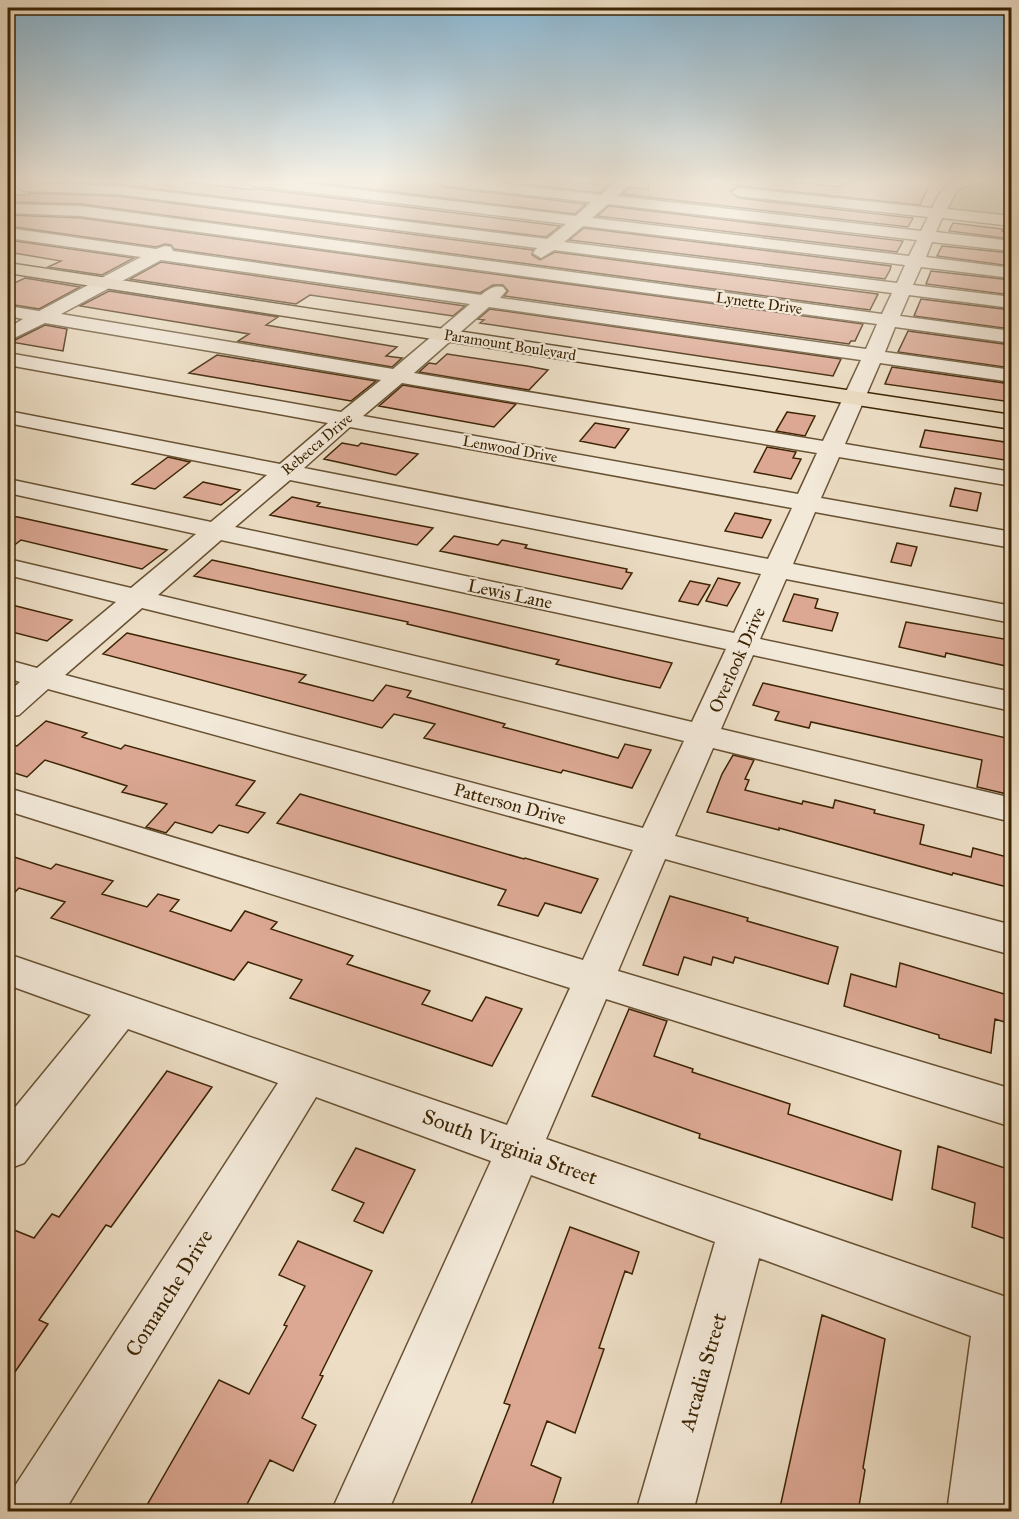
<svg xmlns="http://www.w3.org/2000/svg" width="1019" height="1519" viewBox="0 0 1019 1519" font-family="'IM FELL Great Primer',serif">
	<rect width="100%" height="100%" fill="#ecddc4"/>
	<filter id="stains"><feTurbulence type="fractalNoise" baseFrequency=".00333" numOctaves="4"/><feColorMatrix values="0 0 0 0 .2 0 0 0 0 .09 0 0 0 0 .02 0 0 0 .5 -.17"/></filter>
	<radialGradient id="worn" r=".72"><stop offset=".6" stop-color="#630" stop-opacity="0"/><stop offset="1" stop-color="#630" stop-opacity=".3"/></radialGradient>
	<path fill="#b3c298" stroke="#78734e" stroke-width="1.5" d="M976 181H1011V221L937 213 959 184Z"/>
	<path fill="#dca894" stroke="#3c2403" stroke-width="1.5" d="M30 181H177L253 190V188L560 226 546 237 117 184Z
		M302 181H434L443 187 586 204 575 214Z
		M497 181H559L609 185 600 193Z
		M648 181H779L842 187V181H931L920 205 739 186 730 191 739 198 913 218 908 227 622 194 630 187 648 189Z
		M29 193 117 196 533 250 532 255 540 260 555 252 878 294 870 310 81 204 8 202V195H29Z
		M609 206 903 241 897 252 597 216Z
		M8 215 81 218 863 324 855 341H851L849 344 504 296 508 291 503 285H493L480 293 174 249 171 245 165 244 156 247 8 226Z
		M953 223 1003 229 1002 231 1011 232V239L949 231Z
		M584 228 891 266 890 270 885 279 569 240Z
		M8 240 134 258 102 275 48 267 61 261 8 252Z
		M942 246 1011 253V266L937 256Z
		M161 262 465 306 453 316 310 295 296 304 130 279Z
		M931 271 1011 280V295L926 284Z
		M25 278 80 287 39 309 8 304V286Z
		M109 291 278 317 266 325 397 347 386 356 402 358 392 367 238 341 249 334 80 306Z
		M921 299 1011 310V329L914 316Z
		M490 309 841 359 833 376 480 323 484 320 478 319Z
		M45 325 67 329 63 351 11 342Z
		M908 331 1011 345V368L898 352Z
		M447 354 527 366 548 370 529 390 419 372 429 363 436 364Z
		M217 355 376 381 351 401 189 373Z
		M892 367 1011 384V402L885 384Z
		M403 385 516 404 494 427 379 406Z
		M787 412 815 416 805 436 776 431Z
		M595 423 629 429 615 448 580 441Z
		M925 430 1011 443V461L920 447Z
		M342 443 358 446 361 443 418 454 396 475 324 459Z
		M767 447 796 452 793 458 801 459 791 479 754 472Z
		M168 457 190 462 155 489 132 484Z
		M203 482 240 490 221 505 184 497Z
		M955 488 981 493 977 511 950 506Z
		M292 497 320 503 317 506 433 528 417 545 270 515Z
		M735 513 771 520 762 538 725 531Z
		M8 516 18 517 167 550 142 569 21 540 8 550Z
		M454 536 498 545 502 540 527 545 525 548 627 569 626 572 632 573 622 589 440 551Z
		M897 543 917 547 911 566 891 562Z
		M212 560 446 611 672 663 660 688 624 680 556 664 559 660 407 624 408 622 194 576Z
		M718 578 740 583 727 606 706 601Z
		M690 581 710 585 698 605 679 601Z
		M794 594 818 599 815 608 838 613 832 631 783 621Z
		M8 604 72 620 47 641 8 631Z
		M906 622 1010 640 1006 666 946 653 945 657 899 647Z
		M127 633 306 675 299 682 373 701 386 685 411 691 407 697 505 724 503 727 618 758 625 744 651 750 632 788 563 770 561 773 424 738 435 724 394 714 382 728 103 654Z
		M763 683 1011 739 1007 794 977 787 982 760 811 722 809 728 775 720 779 712 753 705Z
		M46 721 87 733 82 737 121 749 125 745 255 781 236 805 265 813 248 833 219 825 212 833 175 822 166 833 146 827 167 804 122 792 127 786 45 760 27 777 8 771V743L17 746Z
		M733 755 754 760 745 779 749 780 745 790 802 804 803 801 833 808 835 800 875 810 874 813 924 825 920 844 971 857 973 848 1011 858V888L953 873 952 875 779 828V830L707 812 722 774Z
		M300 794 524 859 525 858 598 879 581 913 545 903 538 916 498 905 506 890 277 823Z
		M8 855 51 869 56 864 113 881 102 894 147 907 158 894 179 900 170 911 231 931 245 911 277 922 271 929 353 956 347 964 430 991 422 1004 472 1021 486 997 522 1009 492 1066 290 998 302 980 248 962 234 980 51 918 65 902 19 888 8 899Z
		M670 896 748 918 747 921 838 947 828 984 735 957 733 963 713 957 711 965 684 957 678 975 643 965Z
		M900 963 1011 996V1024L995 1019 991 1053 939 1038V1035L844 1006 851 974 896 987Z
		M629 1009 667 1021 654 1056 693 1069 692 1072 790 1104 788 1114 901 1151 892 1200 699 1138 700 1134 592 1096Z
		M167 1071 212 1087 111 1227 106 1225 39 1320 48 1324 8 1382V1238L14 1230 34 1238 52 1214 59 1217Z
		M938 1146 1011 1170V1241L972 1227 975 1203 932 1189Z
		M356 1148 415 1170 383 1233 354 1221 364 1203 332 1190Z
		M570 1227 639 1252 632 1274 625 1271 599 1348 604 1349 575 1433 547 1421 531 1465 561 1478 550 1512H468L510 1405 504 1403Z
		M298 1241 372 1271 320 1375 323 1376 302 1418 316 1425 293 1471 270 1460 243 1512H143L219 1380 249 1394 287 1326 284 1325 305 1286 279 1275Z
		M822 1315 885 1339 863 1468 865 1470 858 1512H779Z"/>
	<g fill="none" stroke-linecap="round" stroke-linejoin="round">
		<g stroke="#685233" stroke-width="3">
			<path id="minor" d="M244 181H285L576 216 591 202 443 185 436 181H479L601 195 617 181H633L617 196 921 231 928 217 739 196 732 192 739 188 932 208C945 184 945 181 973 181L971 184 957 190 947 209 1012 216V226L942 218 936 232 1012 241V251L932 242 926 257 1012 268V278L921 267 913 285 1012 297V308L909 295 900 316 1012 331V343L895 327 885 352 1012 370V382L880 363 845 444 1012 472V486L839 457 821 498 1012 532V548L815 512 793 564 1012 606V623L786 579 760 639 1012 692V711L753 655 721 729 1012 798V822L713 748 675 836 1012 925V955L665 859 618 971 1012 1089V1127L606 999 546 1139 1012 1299V1440L1004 1512H947L971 1336 759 1258 693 1512H636L715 1242 531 1175 388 1512H331L491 1161 316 1097 64 1512H8V1500L11 1492 278 1083 128 1029 24 1163 8 1169V1116L91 1015 8 985V954L507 1125 570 988 8 811V788L583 960 633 850 48 689 19 715 8 717V692L20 682 8 678V660L37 668 116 602 8 575V559L131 588 196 534 8 493V479L211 522 267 475 8 423V411L280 464 328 423 8 365V353L341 412 381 380 45 323 8 341V328L23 319 8 316V306L39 311 141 257 8 238V228L156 249 165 246 171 247 173 251 481 295C489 289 493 285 503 287L506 291 500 298 866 349 877 324 81 216 8 213V204L81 206 882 314 892 293 554 250 541 258 533 253 537 248 117 194 24 191 17 187 24 183 117 186 547 239 566 224 251 185ZM608 204 917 240 909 256 592 218ZM583 226 905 265 897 283 564 242ZM161 260 470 304 393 369 61 314ZM489 307 861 360 823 441 414 373ZM402 383 817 453 798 494 363 416ZM350 427 792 508 768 559 304 468ZM290 480 761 574 734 633 235 527ZM221 540 726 649 692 722 158 595ZM142 608 684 741 643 828 65 675Z"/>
		</g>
		<g stroke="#3c2403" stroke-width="3">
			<path id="major" d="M8 263 1012 415V429L8 273Z"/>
		</g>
		<use href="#minor" fill="#f3e9d9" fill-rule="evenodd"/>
		<use href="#major" fill="#ecddc4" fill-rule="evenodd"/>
	</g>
	<linearGradient id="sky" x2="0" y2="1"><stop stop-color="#88b7d5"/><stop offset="0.46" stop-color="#f6f0e4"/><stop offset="1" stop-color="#f6f0e4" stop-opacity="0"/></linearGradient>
	<rect width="1019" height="393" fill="url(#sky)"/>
	<g text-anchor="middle" stroke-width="4.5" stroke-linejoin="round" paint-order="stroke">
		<g font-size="15" fill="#3c2403" stroke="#f3e9d9">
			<text transform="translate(759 303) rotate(8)" y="5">Lynette Drive</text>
			<text transform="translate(510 345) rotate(9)" y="5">Paramount Boulevard</text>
			<text transform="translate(317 444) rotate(-40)" y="5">Rebecca Drive</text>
			<text transform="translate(510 449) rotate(10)" y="5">Lenwood Drive</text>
		</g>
		<g font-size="18" fill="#3c2403" stroke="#f3e9d9">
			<text transform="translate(510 594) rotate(12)" y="6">Lewis Lane</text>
			<text transform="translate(737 660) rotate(-66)" y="6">Overlook Drive</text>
			<text transform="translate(510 804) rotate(15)" y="6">Patterson Drive</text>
		</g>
		<g font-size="21" fill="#3c2403" stroke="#f3e9d9">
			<text transform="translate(510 1147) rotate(20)" y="7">South Virginia Street</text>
			<text transform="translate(169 1293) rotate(-58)" y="7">Comanche Drive</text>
			<text transform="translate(703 1372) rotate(-74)" y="7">Arcadia Street</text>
		</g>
	</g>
	<rect width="1019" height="1519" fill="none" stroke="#ecddc4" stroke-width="30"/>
	<rect x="9" y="9" width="1001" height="1501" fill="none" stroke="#3c2403" stroke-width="3"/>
	<rect x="15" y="15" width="989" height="1489" fill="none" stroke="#3c2403" stroke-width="1.5"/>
	<rect width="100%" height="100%" filter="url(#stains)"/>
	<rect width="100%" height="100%" fill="url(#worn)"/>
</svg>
